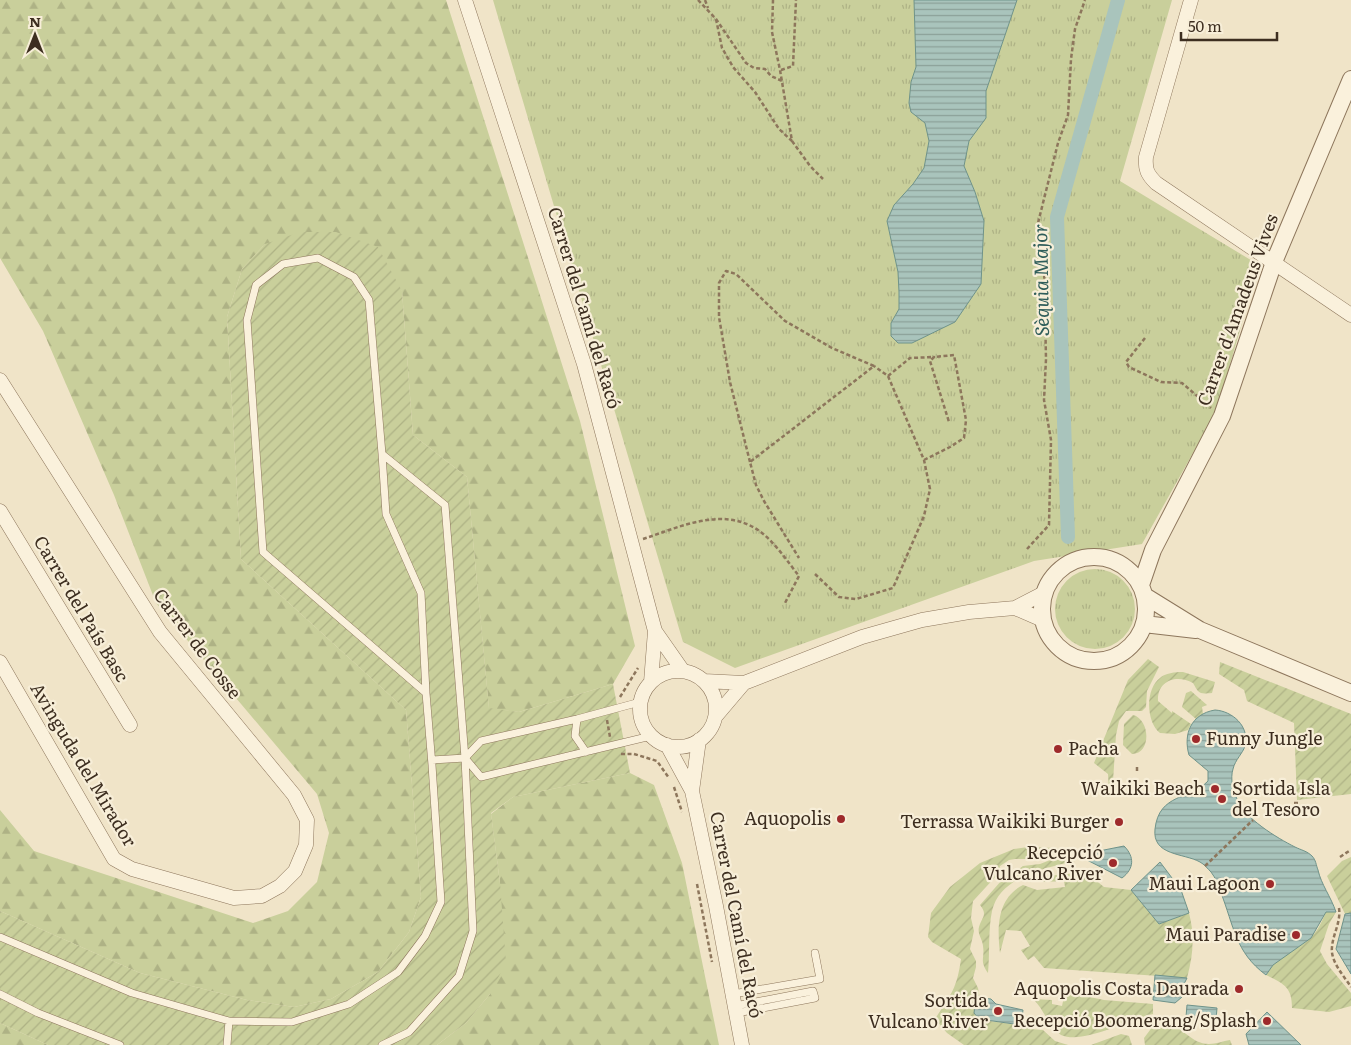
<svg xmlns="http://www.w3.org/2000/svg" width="1351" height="1045" viewBox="0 0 1351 1045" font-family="Literata,serif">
	<defs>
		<pattern id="grass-tufts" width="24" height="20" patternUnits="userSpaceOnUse" patternTransform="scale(1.25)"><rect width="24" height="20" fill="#c9cf9b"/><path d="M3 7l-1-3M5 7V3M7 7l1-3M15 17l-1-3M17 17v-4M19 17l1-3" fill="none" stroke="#aeb285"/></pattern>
		<pattern id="forest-firs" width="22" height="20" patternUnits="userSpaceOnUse" patternTransform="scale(1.25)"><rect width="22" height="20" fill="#c9cf9b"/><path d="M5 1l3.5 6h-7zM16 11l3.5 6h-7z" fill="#aeb285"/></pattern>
		<pattern id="garden-furrows" width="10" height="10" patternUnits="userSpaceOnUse" patternTransform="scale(1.25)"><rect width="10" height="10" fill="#c9cf9b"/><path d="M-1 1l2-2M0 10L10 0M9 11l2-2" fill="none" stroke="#aeb285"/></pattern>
		<pattern id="water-rules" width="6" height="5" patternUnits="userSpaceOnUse" patternTransform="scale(1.25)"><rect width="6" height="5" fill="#a9c4bc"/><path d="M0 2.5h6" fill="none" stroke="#8ba098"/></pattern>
	</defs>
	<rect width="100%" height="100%" fill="#f0e4c8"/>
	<path fill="url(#grass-tufts)" d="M493 0H1172L1120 181 1259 265 1216 412 1142 544 1034 561 735 668 683 642Z
		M1055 609a40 40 0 1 1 80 0a40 40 0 1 1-80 0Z"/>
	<path fill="url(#forest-firs)" d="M0 0H446L580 421 635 646 613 684 519 712 489 709 467 477 413 435 402 291 265 244 242 269 227 317 241 559 406 710 421 897 409 932 378 972 331 999 294 1007 247 1000 140 973 0 911V810L34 851 253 923 288 911 317 882 329 833 317 794 156 603 114 495 43 331 0 258Z
		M630 773 654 785 682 863 719 1045H437L466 1023 490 994 500 883 491 814 513 797Z
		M0 1023 48 1045H0Z"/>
	<path fill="url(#garden-furrows)" d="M300 232H336L378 247 402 291 413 435 467 477 489 708 519 712 613 684 630 773 513 797 491 813 500 883 506 962 490 994 466 1023 437 1045H48L0 1023V911L140 973 247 1000 294 1007 331 999 378 972 409 932 421 897 406 710 241 559 227 317 242 269 265 244Z
		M1148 659 1159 667 1147 691 1146 707 1142 711H1126L1119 721 1116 735 1112 797 1109 793 1108 774 1094 763 1128 680Z
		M1220 662 1351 714V794L1297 800 1294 723 1247 701 1244 690 1219 674Z
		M1183 672 1215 682 1212 693C1199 694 1199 694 1193 683 1177 674 1157 680 1158 701L1172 713V711L1191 724 1188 730 1175 734 1160 733C1146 722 1145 689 1160 678 1165 673 1175 672 1183 672Z
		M1191 691 1207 705 1202 707 1203 714 1196 719 1182 707 1186 693Z
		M1133 715C1150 719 1152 754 1132 754L1123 745 1124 724Z
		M1028 847 1056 848 1079 852 1047 851 1029 859H1015L1009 860 1000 866 998 874 973 901 971 918 974 931 970 949 976 961V967L973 978 978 988 980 999 977 1002 982 1020 1028 1026V1029L1043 1030 1055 1041 1068 1045H964L947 1033 935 1019C951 995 957 988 961 959L932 942 928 937 931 913 950 887 980 863 1014 849Z
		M1351 857V913L1345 914 1327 876 1342 861Z
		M1053 859 1075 861C1046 868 1000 876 992 911 988 930 990 953 988 973 979 960 985 959 983 946 983 940 977 934 979 927 982 917 988 915 980 905L1001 881 1013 874 1023 866 1040 864Z
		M1079 873 1093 878 1104 887 1131 890 1159 924 1189 913C1195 936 1193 956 1187 978L1044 968 1034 956 1028 960 1021 950 1030 946 1021 931 1006 930 1000 953C997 927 997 898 1023 885L1037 890 1065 887 1064 881 1044 882 1031 881 1046 876Z
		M1326 912H1336L1329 924 1320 951 1327 964 1351 993V1006L1329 1012 1292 1008C1292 986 1283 984 1266 975 1270 962 1298 949 1309 939 1317 933 1322 921 1326 912Z
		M1065 992 1104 1000 1153 1004V1014C1128 1019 1084 1045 1061 1035 1048 1026 1044 1009 1033 999L1052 1000V1004L1062 1006Z
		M1166 1022C1182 1026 1191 1044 1209 1044 1216 1044 1223 1041 1230 1040L1232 1045H1145L1144 1038 1153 1026Z
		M1121 1034 1129 1036 1132 1045H1091Z"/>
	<path fill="url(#water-rules)" stroke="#6f938a" d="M914 0H1017L986 91V118L969 141 964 166 975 192 984 221 981 284 955 322 912 343H898L891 336V323L899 309V292L898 272 887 221 894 205 913 184 924 168 929 141 925 123 911 112 909 103 911 82 916 67Z
		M1215 710C1232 711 1250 726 1245 746 1243 753 1235 760 1233 769 1230 779 1233 790 1237 799 1244 818 1277 838 1295 847 1301 850 1307 851 1312 856 1316 860 1316 865 1318 870 1321 884 1331 897 1336 912H1326L1311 938 1273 965 1266 975C1235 952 1234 926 1221 893 1218 886 1216 878 1211 872 1208 869 1204 864 1200 862 1184 853 1152 856 1155 829 1159 793 1190 800 1208 781V771L1189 755C1183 734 1191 714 1215 710Z
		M1124 846C1135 857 1134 869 1122 878L1087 860 1089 853Z
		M1160 862 1181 890 1189 913 1159 924 1131 890Z
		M1351 913V974L1336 949 1345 914Z
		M1155 975 1187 978 1183 986 1182 997 1175 1003 1153 1000Z
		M983 998 991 999 996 1004 1023 1010 1021 1025 979 1019 974 1013 975 1005Z
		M1187 1005 1217 1008 1216 1020 1186 1017Z
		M1267 1012 1301 1045H1249L1246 1034Z"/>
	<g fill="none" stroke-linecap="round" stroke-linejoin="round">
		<path stroke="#a9c4bc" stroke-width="14" d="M1068 537 1057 217 1118 0"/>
		<g stroke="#8d765c" stroke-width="8">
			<path id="service" d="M382 454 386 514 421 593 426 693
				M640 702 577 719 481 741 465 758 481 777 651 736
				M577 719 575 736 586 752
				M432 760 465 758
				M0 937 132 993 229 1021 292 1022 349 1004 398 972 425 936 441 902 432 765 426 693 263 552 247 320 256 285 283 264 318 258 354 277 369 300 382 454 445 505 465 758 473 931 459 976 409 1032 382 1045
				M0 994 38 1013 120 1045
				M733 994 820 979 815 953
				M735 1006 813 991 815 998 737 1013
				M227 1045 229 1021"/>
		</g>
		<g stroke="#8d765c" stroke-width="15">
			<path id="minor" d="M465 0 584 364 655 631
				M1191 0 1146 157C1145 169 1147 174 1156 183L1351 315
				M0 380 160 632 294 795 307 820 306 845 295 871 280 886 262 896 234 898 132 869 114 859 0 662
				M0 511 130 725
				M1015 608 1043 620
				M640 709a38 38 0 1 1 76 0a38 38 0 1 1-76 0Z
				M704 681 744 683 862 637 922 620 969 612 1015 608 1044 593
				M651 682 655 631 683 671
				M716 716 744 683
				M667 745 692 791 716 906 742 1045
				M692 791 699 740"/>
		</g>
		<g stroke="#8d765c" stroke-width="18">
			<path id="tertiary" d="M1042 609a52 52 0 1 1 104 0a52 52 0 1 1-104 0Z
				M1141 585 1153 550 1222 416 1274 262 1351 79
				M1145 596 1200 630 1351 693
				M1144 624 1196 630"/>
		</g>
		<path stroke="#8d765c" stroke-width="2.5" stroke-dasharray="4 2.5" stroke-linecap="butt" d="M698 0 716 19 746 63 754 68 765 69 771 76 782 81
			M705 0 708 8
			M716 19 722 48 733 67 755 92 779 129 792 141 780 70 772 32 773 0
			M781 70 793 66 796 0
			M792 141 810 166 823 179
			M1145 338 1126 362 1129 367 1161 382 1182 383 1211 408
			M888 376 910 358 934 357 930 361 949 422
			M924 460 950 447 964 438 966 420 954 355 934 357
			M750 462 730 382 719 317V283L726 271 736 274 785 321 832 348 874 366 750 462 756 485 764 501 799 558
			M643 539C680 527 722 506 758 530 774 541 788 562 799 576L785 603
			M1027 549 1049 525 1051 440 1044 400 1046 359 1044 263 1046 237 1038 223 1058 143 1068 115 1071 59 1075 29 1085 0
			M815 574 839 597 856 599 893 588 924 516 930 489 924 460 888 376 874 366
			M620 697 638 668
			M607 720 610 737
			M621 754H634L657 761 669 778
			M1137 767V771
			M674 787 682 812
			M1294 803H1299
			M1340 857 1349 851
			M1205 866 1253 820
			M697 884 712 962
			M1339 908C1341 922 1333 934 1332 947 1330 961 1344 976 1351 987"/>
		<use href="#service" stroke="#faf1dc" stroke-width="7"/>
		<use href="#minor" stroke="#faf1dc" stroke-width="14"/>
		<use href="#tertiary" stroke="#faf1dc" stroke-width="16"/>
	</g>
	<g fill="#9e2a2b" stroke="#f7eed8" stroke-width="2">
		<circle cx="1196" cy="739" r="5"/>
		<circle cx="1058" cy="749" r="5"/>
		<circle cx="1215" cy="789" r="5"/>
		<circle cx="1222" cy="799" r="5"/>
		<circle cx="841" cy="819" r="5"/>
		<circle cx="1119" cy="822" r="5"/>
		<circle cx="1113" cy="863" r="5"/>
		<circle cx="1270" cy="884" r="5"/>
		<circle cx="1296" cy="935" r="5"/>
		<circle cx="1239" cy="989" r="5"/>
		<circle cx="998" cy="1011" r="5"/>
		<circle cx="1267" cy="1021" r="5"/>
	</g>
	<g text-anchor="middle" stroke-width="4.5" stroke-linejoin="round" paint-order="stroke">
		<g font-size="18" fill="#3d2e20" stroke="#f7eed8">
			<text transform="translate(584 308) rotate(73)" y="6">Carrer del Camí del Racó</text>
			<text transform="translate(1238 310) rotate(-70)" y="6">Carrer d'Amadeus Vives</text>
			<text transform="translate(81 609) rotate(59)" y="6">Carrer del País Basc</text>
			<text transform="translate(197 644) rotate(53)" y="6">Carrer de Cosse</text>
			<text transform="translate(83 765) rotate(59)" y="6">Avinguda del Mirador</text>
			<text transform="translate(736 915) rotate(79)" y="6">Carrer del Camí del Racó</text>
		</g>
		<g font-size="18" fill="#3d2e20" stroke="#f7eed8" text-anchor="end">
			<text x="1206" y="745" text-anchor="start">Funny Jungle</text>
			<text x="1068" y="755" text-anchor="start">Pacha</text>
			<text x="1205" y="795">Waikiki Beach</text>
			<text x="1232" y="795" text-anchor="start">Sortida Isla<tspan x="1232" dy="21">del Tesoro</tspan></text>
			<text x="831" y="825">Aquopolis</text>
			<text x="1109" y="828">Terrassa Waikiki Burger</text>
			<text x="1103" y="859">Recepció<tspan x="1103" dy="21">Vulcano River</tspan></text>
			<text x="1260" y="890">Maui Lagoon</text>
			<text x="1286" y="941">Maui Paradise</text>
			<text x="1229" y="995">Aquopolis Costa Daurada</text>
			<text x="988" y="1007">Sortida<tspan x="988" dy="21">Vulcano River</tspan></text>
			<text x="1257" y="1027">Recepció Boomerang/Splash</text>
		</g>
		<g font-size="19" font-style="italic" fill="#2f5d5a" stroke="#f7eed8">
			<text transform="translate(1041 280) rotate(-91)" y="7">Sèquia Major</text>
		</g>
	</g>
	<g transform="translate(35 35)" stroke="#f7eed8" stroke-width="4" paint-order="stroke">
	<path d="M0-4L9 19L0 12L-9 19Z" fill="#3d2e20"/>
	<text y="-8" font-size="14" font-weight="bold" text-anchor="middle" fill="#3d2e20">N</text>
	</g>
	<path d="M1181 32v8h96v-8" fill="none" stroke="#3d2e20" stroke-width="2.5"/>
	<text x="1188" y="32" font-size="15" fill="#3d2e20" stroke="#f7eed8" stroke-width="4" paint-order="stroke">50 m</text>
</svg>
